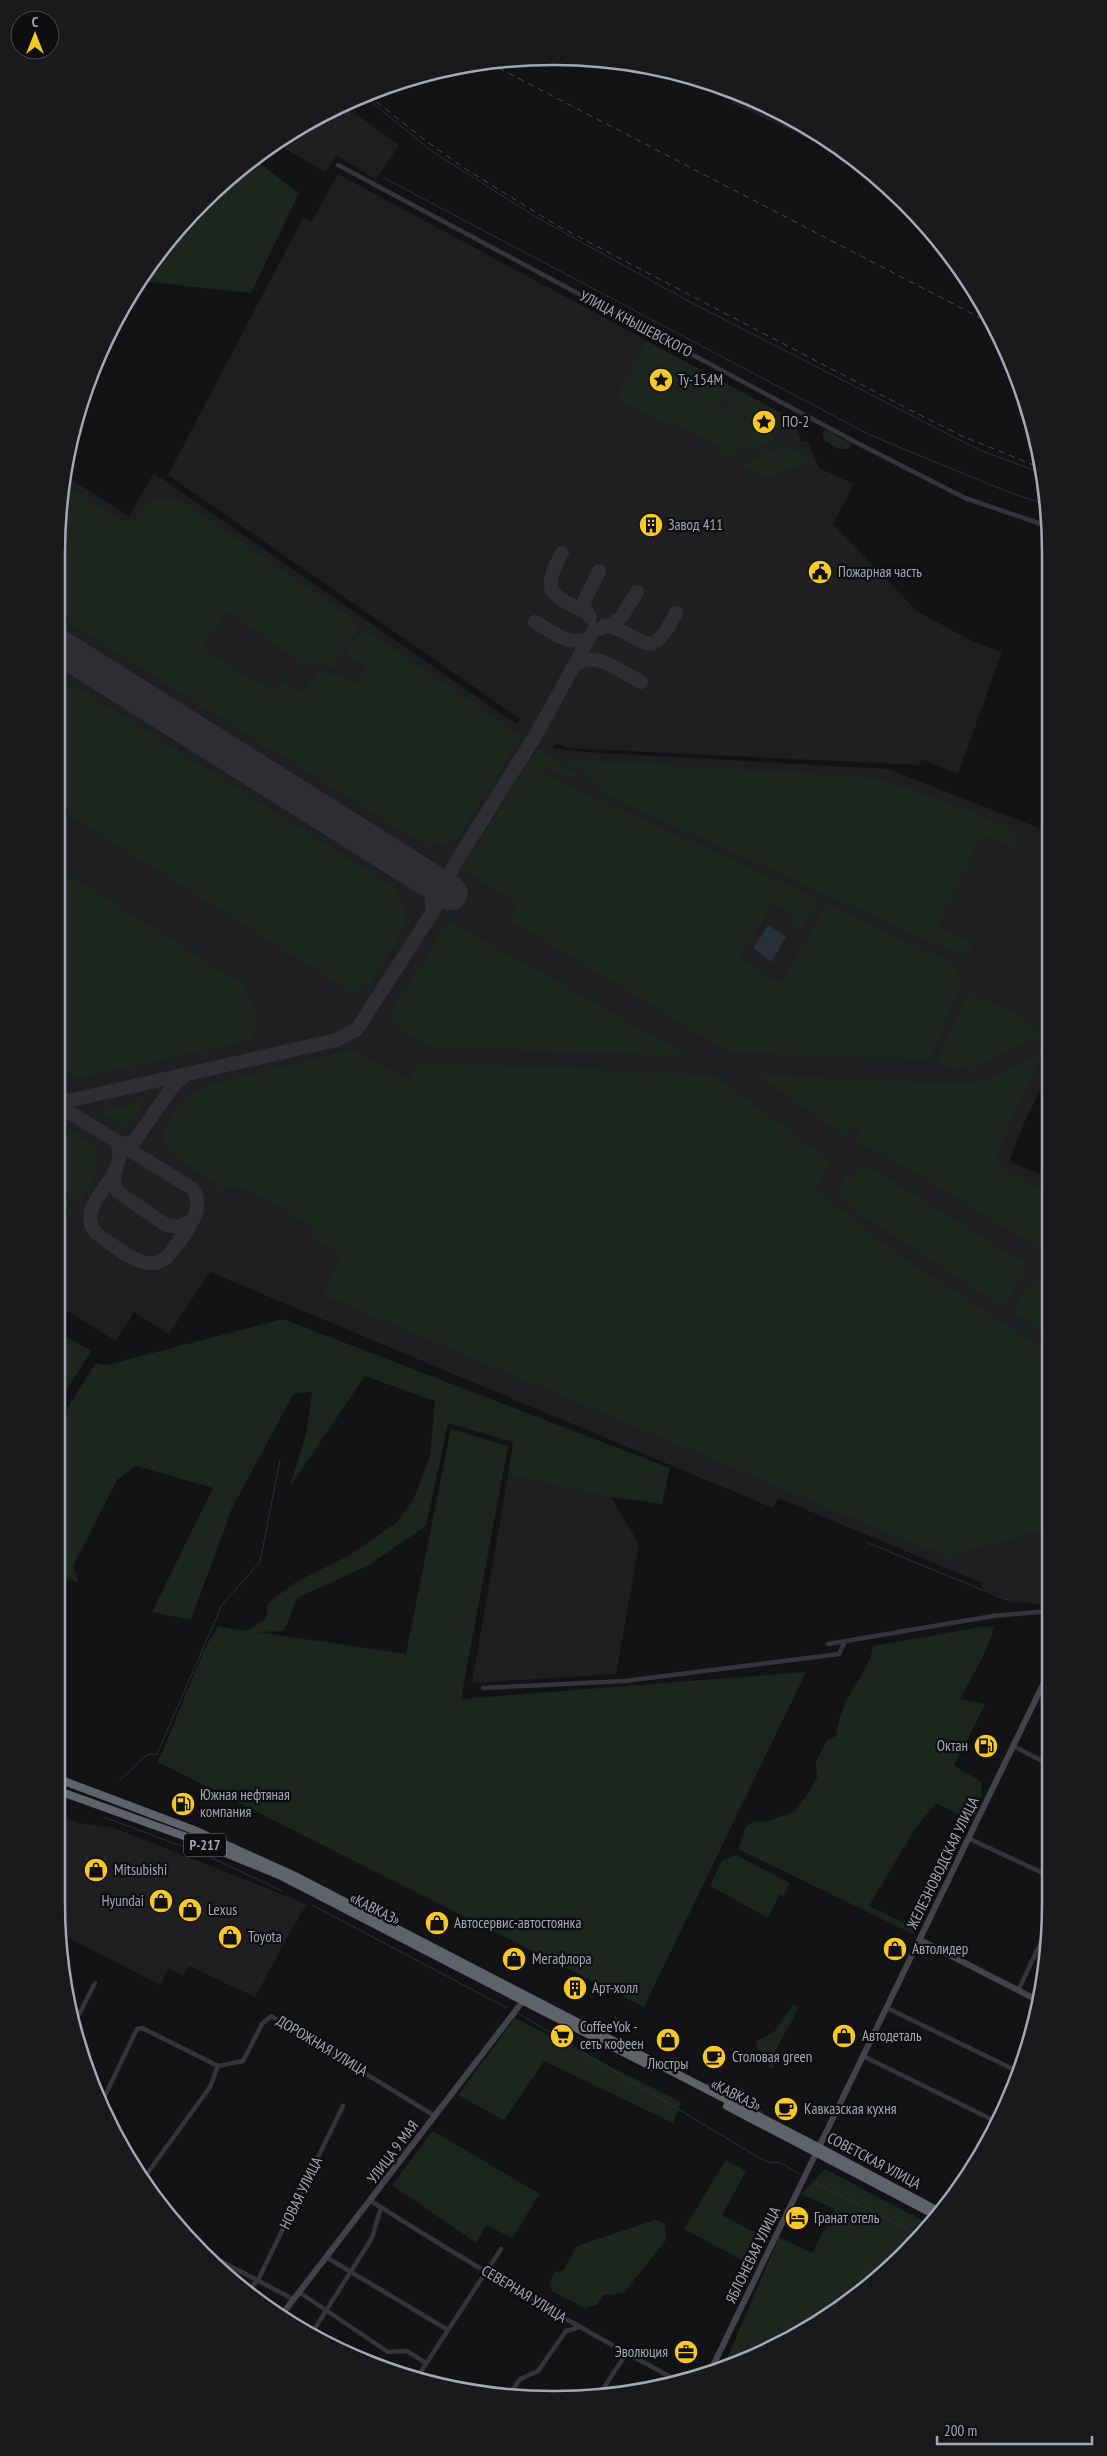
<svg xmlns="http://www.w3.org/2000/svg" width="1107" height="2456" viewBox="0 0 1107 2456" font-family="'PT Sans Narrow',sans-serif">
	<rect width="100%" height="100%" fill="#131315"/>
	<path fill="#1f1f22" d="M735 94 830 140 889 188 858 173 859 170 846 162 848 156 731 103Z
		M342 104 399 145 380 174 374 178 336 155 326 173 276 143Z
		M338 174 785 415 794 423 802 442 808 441 819 468 854 484 833 524 918 612 974 642 1002 652 958 774 921 759 919 765 566 748 557 743 553 748 586 752 888 769 1047 831 1048 1074 1025 1121 1010 1159 1012 1163 1045 1176 1049 1170 1050 1606 1015 1602 981 1588 982 1583 778 1498 773 1508 210 1272 169 1334 134 1312 116 1341 56 1304V553L64 475 129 516 154 473 516 724 520 719 168 475 303 218 312 221Z
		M508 1476 611 1497 639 1544 616 1674 472 1683Z
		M56 1815 80 1823 114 1828 309 1905 302 1911 255 1997 189 1966 183 1976 169 1969 160 1985 59 1933 56 1902Z"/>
	<path fill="#1d251f" d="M252 158 299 193 251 293 140 281 180 225Z
		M646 341 785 415 794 423 769 431 724 407 727 404 737 407 729 401 734 396 730 393 727 400 718 396 724 403 723 406 695 391 696 389 693 387 695 383 703 385 697 380 699 376 696 375 694 379 687 376 693 382 689 387 683 384 680 389 672 384 669 368H667L666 381 663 380 664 377 654 374 652 368 647 378 653 376 657 382 664 384 655 394 670 387 683 393 684 387 750 423 738 454 729 458 721 454 719 447 674 423 668 425 623 402 619 399V392Z
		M751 424 778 438 741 453Z
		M825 429 850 443V447C841 453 832 445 824 440L822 434Z
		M782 441 783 444 738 462 734 460Z
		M784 446 776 475 765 477 742 465Z
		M787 447 812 460 778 474 786 448Z
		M63 485 121 520C153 528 134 487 183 502L354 620 357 630 333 668H328L313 661 304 665 227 611 202 648 274 693 285 681 303 692 319 670 332 676 335 672 357 684 367 667 349 656 348 650 360 634 371 633 522 737 457 838 445 844 417 841 56 615V553Z
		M56 674 397 889 405 912V921L400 936 371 982 357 991 351 992 56 807Z
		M538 748 590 785 544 767 541 773 818 899V902L799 932 790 927 795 917 773 903 739 958 780 983 786 976 826 903 950 962 960 977V986L931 1059 730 1053 508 919 517 904 462 869Z
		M567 760 858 776C910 785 958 807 1007 826L1019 834 1017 848 982 836 937 927 970 943 972 949 969 954 953 952 615 799Z
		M56 867 242 984C256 1002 261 1019 250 1040L81 1077H56Z
		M449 921 689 1056 432 1047 419 1042 387 1017Z
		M968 991C991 1007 1029 1010 1040 1037L978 1065C968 1067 950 1070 941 1064L939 1057Z
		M351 1050 410 1080 421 1062 714 1075 831 1162 817 1190 894 1252 1049 1352 1050 1528 951 1555 921 1547 323 1295 341 1254 314 1240 313 1231 309 1225 266 1198 236 1186 220 1187 172 1155 164 1142 163 1134 173 1114 183 1102 204 1086Z
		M1042 1052 996 1155C1004 1175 1009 1171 1025 1180 1033 1185 1041 1191 1049 1196V1254L880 1152 854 1141 862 1128 856 1123 847 1137 757 1075 966 1084 993 1078Z
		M143 1101 145 1103 127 1129 102 1114 103 1111Z
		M56 1121C105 1150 111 1153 78 1204L56 1189Z
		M861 1162 1023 1262 1026 1267 1022 1277 1005 1304 1000 1305 852 1209 839 1196 837 1189 846 1175 851 1178Z
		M56 1194 75 1209 56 1237Z
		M1049 1268V1336L1015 1314V1308L1033 1279 1041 1281Z
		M283 1319 670 1468 662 1504 611 1497 508 1476 513 1442 448 1423 426 1526 369 1565 297 1598 284 1631 257 1632 406 1654 451 1429 508 1446 461 1699 806 1672 644 2007 158 1762 205 1648 218 1626 247 1631 266 1618 268 1603 296 1582 350 1555 397 1522 413 1500 430 1457 435 1401 365 1376 289 1488 306 1434 312 1392 294 1393 232 1508 191 1620 152 1612 213 1488 136 1466 117 1480 73 1566 79 1583 56 1575V1426L96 1363 107 1365Z
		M56 1331 91 1351 56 1407Z
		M986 1626 994 1627C988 1652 972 1676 960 1699L985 1704 954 1766 982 1782 981 1797 968 1819 936 1803 915 1829 869 1906 912 1927 917 1925 913 1934 738 1849 746 1827 754 1821 765 1822 796 1811 817 1778 816 1761 827 1740 836 1736C838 1726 840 1715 844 1705 854 1685 870 1668 873 1646Z
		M736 1855 790 1883 784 1896 780 1894 768 1918 710 1886 722 1860Z
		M793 2005 799 2007 772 2057 774 2068H770L764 2054 757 2049 756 2042 775 2031Z
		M615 2016 627 2022 624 2028 612 2022Z
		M515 2018 681 2102 673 2123 544 2061 504 2120 458 2095Z
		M701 2083C743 2083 740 2083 766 2115Z
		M433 2131 540 2194 512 2238 486 2225 476 2243 392 2185Z
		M726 2160 746 2171 722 2215 756 2233 742 2260 684 2229Z
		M825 2169 931 2225 881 2277 802 2333 722 2370 779 2237 812 2253 835 2209 801 2194Z
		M655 2220 665 2223 666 2240 624 2293 603 2295 597 2305 585 2308 553 2292 549 2283 555 2272 564 2270 577 2246Z"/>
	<path fill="#293039" d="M768 925 786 937 771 962 753 948Z"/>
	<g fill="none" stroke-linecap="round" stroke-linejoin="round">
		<path stroke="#293039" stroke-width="1" d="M364 96 433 152 536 217 690 302 979 450 1042 473
			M386 179 870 435 1013 494 1047 504
			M868 1543 1012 1602
			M120 1780 148 1754H157L222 1605 260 1562 280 1460
			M104 1817 208 1856 282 1891
			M312 1905 507 2008
			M518 2013 758 2157 768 2162 781 2163 798 2173
			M812 2181 922 2236"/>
		<path stroke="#2e2e33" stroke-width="14" d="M562 553C540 593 550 594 587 613
			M590 618 583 603 599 571
			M535 622C552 631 570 648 589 638
			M605 625C645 634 648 668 676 613
			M574 667C593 647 621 672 641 682
			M419 873 432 893V909
			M56 1100H72L337 1040 357 1029 434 910 453 867 537 733 593 631 612 624 622 616 637 592
			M56 1104 116 1141C141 1157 167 1173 193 1189 207 1212 183 1235 170 1254 149 1279 117 1247 97 1234 69 1203 135 1177 116 1141L127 1144 134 1142 172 1087 184 1076
			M115 1172 114 1183 118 1192 166 1225 179 1227 193 1220"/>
		<path stroke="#2e2e33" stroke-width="35" d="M56 645 450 893"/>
		<path stroke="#34343a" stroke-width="4.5" d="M338 165 863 446 965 498 1047 526
			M828 1644 993 1616 1050 1611
			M483 1688 625 1681 839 1654 845 1641
			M1013 1746 1050 1765
			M968 1838 1051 1877
			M1018 1991 1048 1927
			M887 2008 1017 2071
			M73 2026 95 1983
			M863 2056 997 2122
			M101 2104 137 2029 142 2028 218 2066 243 2061 262 2024 271 2016 435 2116
			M993 2121 1029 2047
			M144 2181 149 2171 210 2087 218 2066
			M371 2201C472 2265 575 2326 680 2382
			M200 2250 293 2299
			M326 2257 448 2330
			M299 2292 388 2352 407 2351 426 2363
			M246 2293 258 2280 343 2106
			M310 2336 372 2238 381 2207
			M416 2379 501 2249
			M509 2395 520 2379 538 2371 566 2331 580 2327
			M599 2395 626 2354"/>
		<path stroke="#42434a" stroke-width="6" d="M920 1940 1041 2002
			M280 2317 523 2001
			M709 2374 1050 1670"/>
		<path stroke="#60626b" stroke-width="8" d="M56 1778 194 1830 297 1877 820 2148 940 2212
			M56 1790 184 1836 279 1875 652 2067
			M727 2106 937 2216"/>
		<path stroke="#494a51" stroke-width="1" stroke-dasharray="6 5" stroke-linecap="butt" d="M489 63 990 323
			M368 95 426 141 464 168 556 225 912 411 962 436 1041 468
			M825 138 835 145"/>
	</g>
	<defs>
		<g id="sight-disc" transform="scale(1.25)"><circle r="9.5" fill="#f7c928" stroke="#0e0e10"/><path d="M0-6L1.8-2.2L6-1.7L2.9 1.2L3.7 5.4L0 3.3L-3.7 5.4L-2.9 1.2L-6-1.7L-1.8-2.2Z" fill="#111"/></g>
		<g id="building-disc" transform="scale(1.25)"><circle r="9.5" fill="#f7c928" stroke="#0e0e10"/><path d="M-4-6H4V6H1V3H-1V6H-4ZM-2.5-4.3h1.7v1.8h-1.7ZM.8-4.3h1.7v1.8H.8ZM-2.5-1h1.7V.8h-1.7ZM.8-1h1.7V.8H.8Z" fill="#111"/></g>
		<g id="civic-disc" transform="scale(1.25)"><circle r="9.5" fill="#f7c928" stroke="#0e0e10"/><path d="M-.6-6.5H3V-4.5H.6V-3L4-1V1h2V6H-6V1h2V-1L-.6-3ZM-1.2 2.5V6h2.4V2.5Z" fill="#111"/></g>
		<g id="fuel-disc" transform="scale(1.25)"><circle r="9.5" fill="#f7c928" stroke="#0e0e10"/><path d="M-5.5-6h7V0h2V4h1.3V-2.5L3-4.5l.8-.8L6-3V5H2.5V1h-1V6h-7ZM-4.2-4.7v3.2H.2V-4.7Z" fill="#111"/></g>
		<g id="shop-disc" transform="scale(1.25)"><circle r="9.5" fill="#f7c928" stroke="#0e0e10"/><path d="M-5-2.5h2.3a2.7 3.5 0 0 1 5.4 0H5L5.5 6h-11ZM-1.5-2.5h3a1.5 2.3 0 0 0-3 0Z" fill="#111"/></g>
		<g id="supermarket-disc" transform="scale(1.25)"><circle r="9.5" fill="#f7c928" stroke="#0e0e10"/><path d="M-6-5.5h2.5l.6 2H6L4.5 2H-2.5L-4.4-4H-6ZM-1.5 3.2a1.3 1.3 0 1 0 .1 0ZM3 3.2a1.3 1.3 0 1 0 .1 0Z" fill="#111"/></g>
		<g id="cafe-disc" transform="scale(1.25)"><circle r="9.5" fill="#f7c928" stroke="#0e0e10"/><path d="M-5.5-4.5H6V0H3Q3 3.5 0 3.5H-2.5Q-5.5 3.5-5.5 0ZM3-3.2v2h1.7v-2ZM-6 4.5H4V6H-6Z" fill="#111"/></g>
		<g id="hotel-disc" transform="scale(1.25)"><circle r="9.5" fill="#f7c928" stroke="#0e0e10"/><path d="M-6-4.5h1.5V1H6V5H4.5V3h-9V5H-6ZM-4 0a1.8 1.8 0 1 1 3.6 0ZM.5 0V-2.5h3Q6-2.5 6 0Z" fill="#111"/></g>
		<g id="office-disc" transform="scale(1.25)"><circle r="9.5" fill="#f7c928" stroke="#0e0e10"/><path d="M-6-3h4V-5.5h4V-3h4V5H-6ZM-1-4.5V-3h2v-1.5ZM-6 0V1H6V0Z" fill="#111"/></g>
	</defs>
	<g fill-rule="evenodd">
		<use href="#sight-disc" x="661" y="380"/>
		<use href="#sight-disc" x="764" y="422"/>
		<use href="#building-disc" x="651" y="525"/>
		<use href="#civic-disc" x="820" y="572"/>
		<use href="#fuel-disc" x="986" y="1746"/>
		<use href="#fuel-disc" x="183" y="1804"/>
		<use href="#shop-disc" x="96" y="1870"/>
		<use href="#shop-disc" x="161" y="1901"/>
		<use href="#shop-disc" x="190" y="1910"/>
		<use href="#shop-disc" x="437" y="1923"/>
		<use href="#shop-disc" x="230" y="1937"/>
		<use href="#shop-disc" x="895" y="1949"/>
		<use href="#shop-disc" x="514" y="1959"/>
		<use href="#building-disc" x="575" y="1988"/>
		<use href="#supermarket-disc" x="562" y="2036"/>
		<use href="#shop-disc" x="844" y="2036"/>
		<use href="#shop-disc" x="668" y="2040"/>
		<use href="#cafe-disc" x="714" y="2057"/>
		<use href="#cafe-disc" x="786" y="2109"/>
		<use href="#hotel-disc" x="797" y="2218"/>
		<use href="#office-disc" x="686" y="2352"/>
	</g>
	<g text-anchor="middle" stroke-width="4.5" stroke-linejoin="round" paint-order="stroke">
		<rect fill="#0e0e10" stroke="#777a84" stroke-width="1" x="184" y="1833.5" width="42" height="23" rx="4"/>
		<g font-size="14" font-weight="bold" fill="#a4a8b6">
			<text x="205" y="1850">Р-217</text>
		</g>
		<g font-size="15" fill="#a4a8b6" stroke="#0e0e10">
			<text transform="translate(636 324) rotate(28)" y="5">УЛИЦА КНЫШЕВСКОГО</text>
			<text transform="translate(943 1863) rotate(-64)" y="5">ЖЕЛЕЗНОВОДСКАЯ УЛИЦА</text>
			<text transform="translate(375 1909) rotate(27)" y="5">«КАВКАЗ»</text>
			<text transform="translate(322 2046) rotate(31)" y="5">ДОРОЖНАЯ УЛИЦА</text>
			<text transform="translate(736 2095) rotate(27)" y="5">«КАВКАЗ»</text>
			<text transform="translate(393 2152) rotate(-53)" y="5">УЛИЦА 9 МАЯ</text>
			<text transform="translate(874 2161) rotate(28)" y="5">СОВЕТСКАЯ УЛИЦА</text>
			<text transform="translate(301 2193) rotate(-64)" y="5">НОВАЯ УЛИЦА</text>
			<text transform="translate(753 2255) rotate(-64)" y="5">ЯБЛОНЕВАЯ УЛИЦА</text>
			<text transform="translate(524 2294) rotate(31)" y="5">СЕВЕРНАЯ УЛИЦА</text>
		</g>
		<g font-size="15" fill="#a4a8b6" stroke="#0e0e10" text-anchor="start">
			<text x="678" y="385">Ту-154М</text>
			<text x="782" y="427">ПО-2</text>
			<text x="668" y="530">Завод 411</text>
			<text x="838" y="577">Пожарная часть</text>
			<text x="968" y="1751" text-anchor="end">Октан</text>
			<text x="200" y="1800">Южная нефтяная<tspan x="200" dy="17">компания</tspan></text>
			<text x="114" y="1875">Mitsubishi</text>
			<text x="144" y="1906" text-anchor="end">Hyundai</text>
			<text x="208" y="1915">Lexus</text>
			<text x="454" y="1928">Автосервис-автостоянка</text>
			<text x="248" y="1942">Toyota</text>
			<text x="912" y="1954">Автолидер</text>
			<text x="532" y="1964">Мегафлора</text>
			<text x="592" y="1993">Арт-холл</text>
			<text x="580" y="2032">CoffeeYok -<tspan x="580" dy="17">сеть кофеен</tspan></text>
			<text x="862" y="2041">Автодеталь</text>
			<text x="732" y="2062">Столовая green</text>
			<text x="668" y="2069" text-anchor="middle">Люстры</text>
			<text x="804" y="2114">Кавказская кухня</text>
			<text x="814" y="2223">Гранат отель</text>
			<text x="668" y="2357" text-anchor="end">Эволюция</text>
		</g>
	</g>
	<path d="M0 0H1107V2456H0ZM553 65H554A488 488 0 0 1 1042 553V1903A488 488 0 0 1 554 2391H553A488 488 0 0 1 65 1903V553A488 488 0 0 1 553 65Z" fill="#1a1a1d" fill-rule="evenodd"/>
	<path fill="none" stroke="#a4a8b6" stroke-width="2.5" d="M553 65H554A488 488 0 0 1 1042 553V1903A488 488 0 0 1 554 2391H553A488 488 0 0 1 65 1903V553A488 488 0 0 1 553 65Z"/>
	<g transform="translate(35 35)"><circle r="24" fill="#0e0e10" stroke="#4a4c52"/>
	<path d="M0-4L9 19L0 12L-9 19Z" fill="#f7c928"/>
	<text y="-8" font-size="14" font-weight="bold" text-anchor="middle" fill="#a4a8b6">С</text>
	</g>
	<path d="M937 2436v8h155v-8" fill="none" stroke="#a4a8b6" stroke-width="2.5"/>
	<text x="944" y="2436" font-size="15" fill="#a4a8b6" stroke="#0e0e10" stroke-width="4" paint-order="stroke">200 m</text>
</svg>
